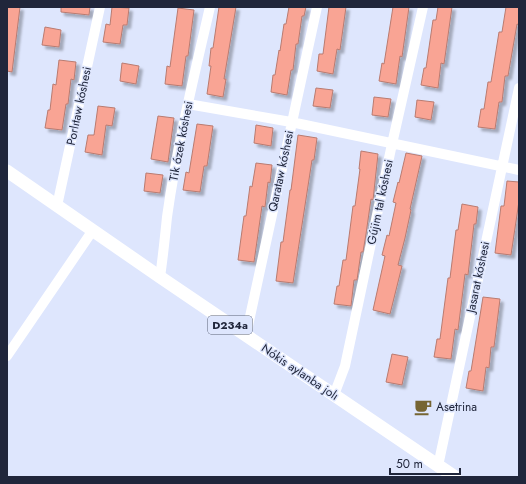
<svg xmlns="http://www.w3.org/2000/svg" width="526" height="484" viewBox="0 0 526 484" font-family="Jost,sans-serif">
	<defs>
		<filter id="shadow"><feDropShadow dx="3.5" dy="3.5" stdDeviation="1" flood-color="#0004"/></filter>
	</defs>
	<rect width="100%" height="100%" fill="#dee6fd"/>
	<path fill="#f9a494" stroke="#b97b70" filter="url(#shadow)" d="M7 7H20L12 72 7 71Z
		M61 7H90L89 15 61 12Z
		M112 7 129 8 127 25H123L120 44 103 42 106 24 110 25Z
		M219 7H236L224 79H226L223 97 207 94 211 66H209L211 48H213Z
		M289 7H306L304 16H302L298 44H296L293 70H291L287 95 271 92 273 75H275L279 50 280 51 284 24H286Z
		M329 7H346L340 50 337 49 333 74 317 71 319 54H323Z
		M393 7H409L402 57 400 56 396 84 379 81 382 63 384 64Z
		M438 7H452L444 64 441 63 438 88 421 85 424 68H426L433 20H436Z
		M506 7H519V25L517 24 508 76H505L502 102H499L495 129 478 127 481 109H484L488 82H491L499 32H502Z
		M178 8 194 10 188 56H186L182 86 165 84 167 66 170 67Z
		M45 27 61 30 59 47 42 45Z
		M59 60 76 62 74 80 71 79 68 104H66L62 130 45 128 48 110H50L53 84 56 85Z
		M122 63 139 66 136 84 120 81Z
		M316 88 333 90 330 108 313 106Z
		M374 97 391 99 388 117 372 115Z
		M417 100 434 102 431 120 415 117Z
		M98 106 115 108 112 126 106 125 102 155 85 152 88 135H94Z
		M158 116 174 118 168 162 151 159Z
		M197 124 213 126 207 166H204L200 192 183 190 186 172 189 173Z
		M256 125 273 128 271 146 254 143Z
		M298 135 317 138 314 160H312L308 186 293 283 276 281 281 242H283L290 190H291Z
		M361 151 378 154 373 200 371 199 366 234 363 252H361L357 280H354L351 306 334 304 337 286H339L343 260H346L353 206H355L360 169H359Z
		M406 153 422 156 410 209 411 210 405 238 398 265 402 266 390 314 373 310 385 256 382 255 387 235 389 236 396 203 393 202 398 182 399 183Z
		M256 163 272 165 270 183 268 182 265 207 262 206 254 262 238 260 244 216H246L250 186 252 187Z
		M146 173 163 175 160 193 144 191Z
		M507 181 519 182V201L511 255 495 253 501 206H504Z
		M462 204 478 207 476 224H474L468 275 465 274 458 330 455 329 451 359 434 357 437 339H440L448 278H450L456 230H458Z
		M483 297 500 299 494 347H491L489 368 486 367 483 391 466 388 469 371H471Z
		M392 354 408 357 402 385 386 382Z"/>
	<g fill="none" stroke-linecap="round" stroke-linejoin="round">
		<path stroke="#fff" stroke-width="10" d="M188 104 291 122 519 170
			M57 206 100 7
			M160 277C163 257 165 237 167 217 177 146 194 76 210 7
			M246 335 317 7
			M7 356 93 230
			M334 395 345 366 392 144 423 7
			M438 466 519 88"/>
		<path stroke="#fff" stroke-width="13" d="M7 171 160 277 455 477"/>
	</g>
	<defs>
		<g id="cafe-bare" transform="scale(1.38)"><path d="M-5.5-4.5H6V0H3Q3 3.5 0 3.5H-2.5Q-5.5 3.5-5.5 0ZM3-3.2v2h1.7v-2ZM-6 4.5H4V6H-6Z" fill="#766533" stroke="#dee6fd" stroke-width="2.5" paint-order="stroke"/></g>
	</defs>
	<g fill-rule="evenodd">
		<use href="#cafe-bare" x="423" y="407"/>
	</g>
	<g text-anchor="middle" stroke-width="3" stroke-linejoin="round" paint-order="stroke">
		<rect fill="#dee6fd" stroke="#596075" stroke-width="1" x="208" y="316" width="44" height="18" rx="3"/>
		<g font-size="11" font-weight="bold" fill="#20263b">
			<text x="230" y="329">D234a</text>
		</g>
		<g font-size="12" fill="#20263b" stroke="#dee6fd">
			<text transform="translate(79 106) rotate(-78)" y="4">Porlıtaw kóshesi</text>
			<text transform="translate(181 141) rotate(-79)" y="4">Tik ózek kóshesi</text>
			<text transform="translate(281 171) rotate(-78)" y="4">Qarataw kóshesi</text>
			<text transform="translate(380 202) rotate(-78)" y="4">Gújim tal kóshesi</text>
			<text transform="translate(478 277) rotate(-78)" y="4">Jasarat kóshesi</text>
			<text transform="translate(300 372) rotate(34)" y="4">Nókis aylanba jolı</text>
		</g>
		<g font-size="12" fill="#20263b" stroke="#dee6fd" text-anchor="start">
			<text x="436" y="411">Asetrina</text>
		</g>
	</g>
	<rect width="526" height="484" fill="none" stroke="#20263b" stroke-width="16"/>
	<path d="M390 468v6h70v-6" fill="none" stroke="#20263b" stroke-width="2"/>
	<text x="396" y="468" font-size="12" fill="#20263b" stroke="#dee6fd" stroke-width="3" paint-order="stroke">50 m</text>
</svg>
